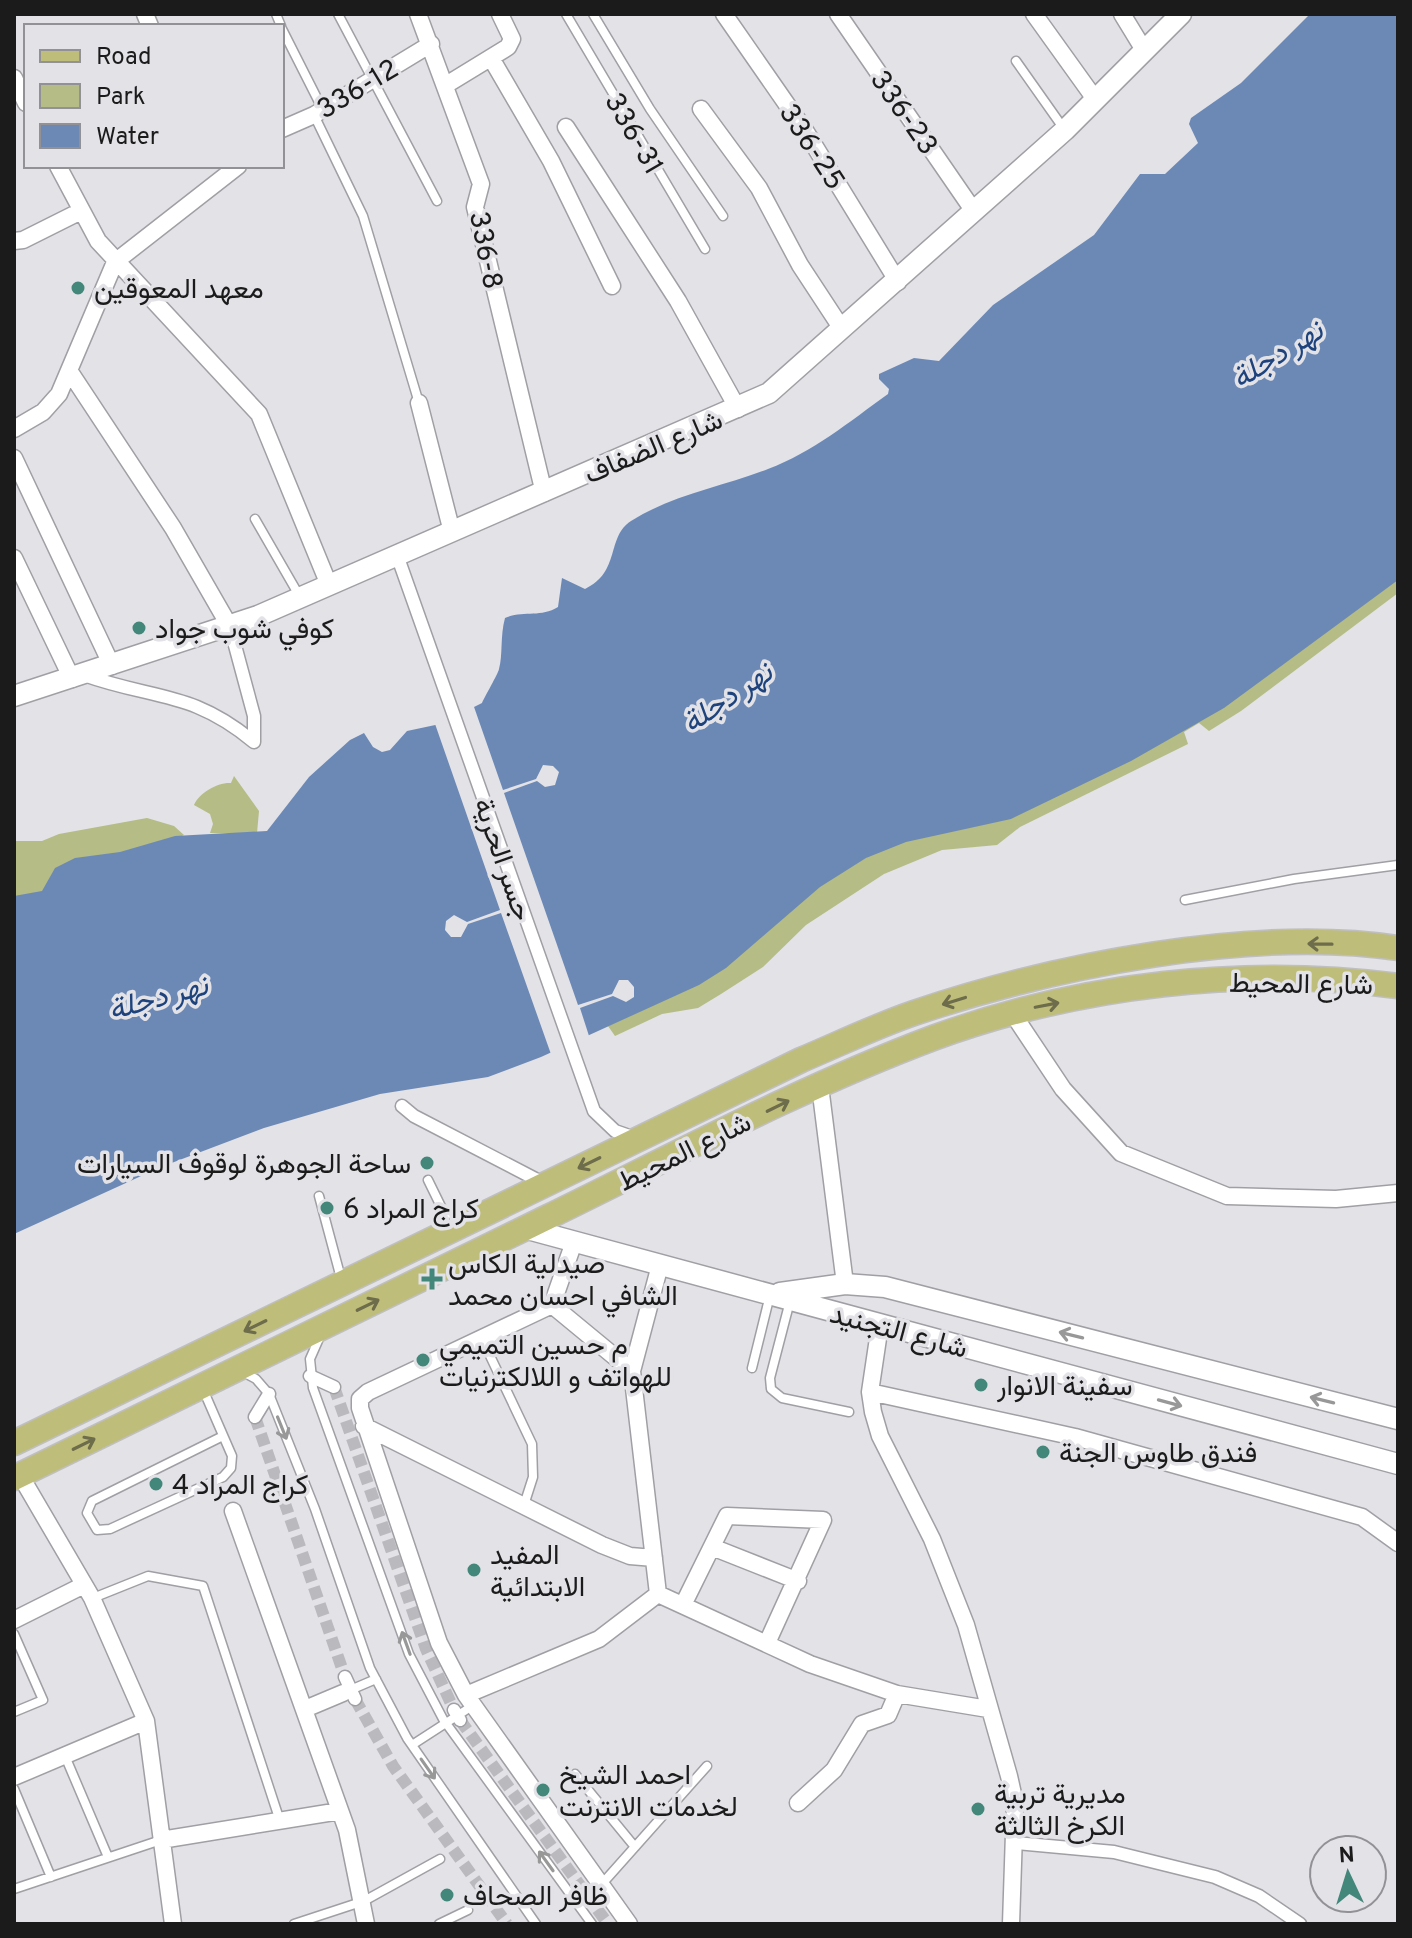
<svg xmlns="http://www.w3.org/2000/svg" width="1412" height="1938" viewBox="0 0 1412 1938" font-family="Overpass,Vazirmatn,sans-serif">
	<rect width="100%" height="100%" fill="#e2e2e7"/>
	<path fill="#b5bc85" d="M1398 551V593L1241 711 1209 731 1199 723 1184 732 1188 744 1020 827 997 845 942 850 884 874 806 925 763 967 721 994 698 1008 662 1014 615 1036 608 1026 642 1010 754 922Z
		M234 776 259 811 257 833H210L213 824 210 814 194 805C199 793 218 782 231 783Z
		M147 818 174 826 184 835 14 913V841H42L59 834Z"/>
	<path fill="#6c89b6" d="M1310 14H1398V580L1224 708 1131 761 1011 819 906 842 866 858 820 887 726 968 699 985 541 1057 488 1077 380 1094 264 1128 161 1167 14 1234V896L42 891 55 868 75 858 120 852 175 836 267 831 309 777 350 740 364 733 373 747 382 752 390 750 407 731 440 724 482 703C485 696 498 674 499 669 503 655 500 636 505 618 524 610 540 618 558 607L562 578 585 589C621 572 606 537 631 521 674 494 722 487 768 469 813 452 849 422 888 394L889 389 879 379V374L914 358 939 361 993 305 1094 235 1140 174H1165L1198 143 1189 124 1191 118 1241 83Z"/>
	<path fill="#e2e2e7" d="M473 704 503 790 536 779 543 765 553 766 559 772 555 785 545 787 537 781 504 793 578 1005 612 994 619 980H628L634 987V997L626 1002 613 996 580 1008 590 1039 552 1057 501 913 468 924 461 937H451L445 930 446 921 454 915 467 922 500 910 434 721 449 712Z"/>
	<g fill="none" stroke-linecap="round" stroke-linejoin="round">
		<path stroke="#bababe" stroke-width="12" stroke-dasharray="12 6" stroke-linecap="butt" d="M334 1387 426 1649 454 1710
			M255 1417 345 1677
			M355 1699 393 1766 507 1924
			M460 1720 608 1924"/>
		<g stroke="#a09fa4" stroke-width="11">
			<path id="service" d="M276 14 281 26
				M338 14 437 201
				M566 14 705 249
				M593 14 650 109 723 216
				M282 29 323 110
				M1016 61 1064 129
				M314 115 363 216 419 403
				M255 519 300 597
				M1185 900 1294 879 1398 865
				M428 1180 452 1229
				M319 1196 342 1282
				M790 1301 770 1378 771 1389 782 1398 849 1412
				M321 1334 310 1359 313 1388 409 1654 443 1719 592 1924
				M482 1339 532 1444 533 1477 524 1505
				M752 1368 770 1295
				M241 1371 256 1379 269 1394 315 1509 370 1668 407 1738 536 1924
				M202 1387 232 1456 231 1468 223 1477 110 1529 97 1530 87 1513 92 1501 223 1436
				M93 1598 148 1576 203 1586 280 1821
				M14 1634 43 1700 14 1712
				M348 1691 376 1679
				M412 1745 466 1710
				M65 1756 108 1857
				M575 1774 635 1847
				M14 1789 51 1877
				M601 1885 707 1766
				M14 1889 161 1840
				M294 1924 364 1901 440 1859
				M439 1924 468 1910"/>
		</g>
		<g stroke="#a09fa4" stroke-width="15">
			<path id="pedestrian" d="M397 555 594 1111 615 1131 635 1138
				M230 627 254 716V742
				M84 675C154 700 191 690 254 742
				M402 1106 414 1116 545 1184
				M310 1376 334 1387
				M255 1417 269 1394
				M345 1677 355 1699
				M454 1710 460 1720
				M1015 1843 1114 1852 1215 1877 1259 1896 1300 1924"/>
		</g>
		<g stroke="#a09fa4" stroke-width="19">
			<path id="minor" d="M145 14 150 26
				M418 14 481 184 475 207 544 493
				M724 14 806 132 898 282
				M838 14 973 210
				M1034 14 1095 99
				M1122 14 1144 50
				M491 58 551 161 612 286
				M14 78 26 103
				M446 85 508 47 512 39 500 14
				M701 109 759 188 800 265 842 329
				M566 127 678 301 738 409
				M282 129 314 115 431 44
				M58 166 98 241 259 414 329 585
				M14 241 23 240 81 211
				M70 372 173 528 230 627
				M419 403 452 532
				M14 429 43 412 59 394 115 262 238 166
				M14 458 112 666
				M14 558 72 679
				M1013 1014 1063 1089 1121 1153 1227 1196 1336 1199 1398 1193
				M820 1086 845 1284
				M574 1242 552 1305 632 1371
				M552 1305 368 1392 360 1399V1408L439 1643 466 1695 629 1924
				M880 1325 870 1392 873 1412 880 1436 932 1539 966 1625 1009 1776 1015 1803 1011 1924
				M870 1392 1075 1437 1362 1517 1398 1543
				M364 1426 602 1545 630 1556 654 1558
				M20 1475 92 1598 146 1721 173 1924
				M233 1511 347 1830 366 1924
				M712 1547 798 1581
				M658 1594 810 1664 897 1694 988 1709
				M658 1594 632 1371 660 1265
				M683 1605 727 1516 823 1520 767 1643
				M14 1620 84 1585
				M466 1695 599 1639 658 1594
				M305 1709 343 1693
				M14 1777 146 1721
				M798 1803 834 1770 862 1724 888 1715 897 1694
				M161 1840 340 1811"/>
		</g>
		<g stroke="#a09fa4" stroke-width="23">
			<path id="tertiary" d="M14 696 258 616 769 393 1065 130 1181 14
				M524 1228 1398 1464
				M780 1293 845 1284 885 1287 1398 1419"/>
		</g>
		<g stroke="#bfbfbf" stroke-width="27">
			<path id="primary" d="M14 1443 801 1060C839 1044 876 1026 914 1013 1053 966 1252 926 1398 948
				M14 1478C191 1391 368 1304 546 1218 673 1156 800 1088 933 1038 1080 984 1244 966 1398 986"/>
		</g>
		<use href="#service" stroke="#fff" stroke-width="8"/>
		<use href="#pedestrian" stroke="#fff" stroke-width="12"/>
		<use href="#minor" stroke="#fff" stroke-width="16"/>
		<use href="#tertiary" stroke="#fff" stroke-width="20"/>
		<use href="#primary" stroke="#bfbd7a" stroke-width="24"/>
	</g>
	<defs><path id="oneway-shaft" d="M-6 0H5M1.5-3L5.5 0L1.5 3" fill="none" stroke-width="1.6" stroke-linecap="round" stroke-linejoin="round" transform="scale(2)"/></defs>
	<g stroke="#6d6c4b">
		<use href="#oneway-shaft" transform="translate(1320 944) rotate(-179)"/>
		<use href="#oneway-shaft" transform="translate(954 1001) rotate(163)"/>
		<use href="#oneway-shaft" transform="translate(1047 1005) rotate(-11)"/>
		<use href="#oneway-shaft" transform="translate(778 1106) rotate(-26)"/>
		<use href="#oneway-shaft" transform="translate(589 1163) rotate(154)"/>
		<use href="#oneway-shaft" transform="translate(368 1305) rotate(-26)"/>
		<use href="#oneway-shaft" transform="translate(255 1326) rotate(154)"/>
		<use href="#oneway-shaft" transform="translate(84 1444) rotate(-26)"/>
	</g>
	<g stroke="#989899">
		<use href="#oneway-shaft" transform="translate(1071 1335) rotate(-166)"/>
		<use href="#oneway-shaft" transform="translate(1322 1400) rotate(-166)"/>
		<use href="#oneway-shaft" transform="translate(1170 1403) rotate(15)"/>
		<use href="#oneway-shaft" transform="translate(282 1428) rotate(68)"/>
		<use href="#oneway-shaft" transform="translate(406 1643) rotate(-110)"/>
		<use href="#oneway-shaft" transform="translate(428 1769) rotate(55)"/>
		<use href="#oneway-shaft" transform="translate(546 1861) rotate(-126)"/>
	</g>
	<g fill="#43877b" stroke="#e2e2e7" stroke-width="3">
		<circle cx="78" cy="288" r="8"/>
		<circle cx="139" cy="628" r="8"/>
		<circle cx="427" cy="1163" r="8"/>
		<circle cx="327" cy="1208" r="8"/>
		<path d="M428 1267h8v8h8v8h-8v8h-8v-8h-8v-8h8z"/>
		<circle cx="423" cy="1360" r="8"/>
		<circle cx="981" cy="1385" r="8"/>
		<circle cx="1043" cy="1452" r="8"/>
		<circle cx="156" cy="1484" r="8"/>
		<circle cx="474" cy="1570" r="8"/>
		<circle cx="543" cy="1790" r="8"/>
		<circle cx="978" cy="1809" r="8"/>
		<circle cx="447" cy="1895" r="8"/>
	</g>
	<g text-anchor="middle" stroke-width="7" stroke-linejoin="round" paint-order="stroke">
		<g font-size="28" fill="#1b1b1c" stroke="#e2e2e7">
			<text transform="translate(357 88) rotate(-31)" y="10">336-12</text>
			<text transform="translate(905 112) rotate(55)" y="10">336-23</text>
			<text transform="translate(635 133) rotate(60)" y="10">336-31</text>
			<text transform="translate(813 146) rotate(57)" y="10">336-25</text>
			<text transform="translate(487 250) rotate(79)" y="10">336-8</text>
			<text transform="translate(653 446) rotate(-23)" y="10">شارع الضفاف</text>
			<text transform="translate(504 859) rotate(71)" y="10">جسر الحرية</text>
			<text transform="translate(1301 983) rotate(1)" y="10">شارع المحيط</text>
			<text transform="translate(684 1151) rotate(-26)" y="10">شارع المحيط</text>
			<text transform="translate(899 1330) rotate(15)" y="10">شارع التجنيد</text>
		</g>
		<g font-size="28" fill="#1b1b1c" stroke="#e2e2e7" text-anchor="start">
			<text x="94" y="298">معهد المعوقين</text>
			<text x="155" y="638">كوفي شوب جواد</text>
			<text x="411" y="1173" text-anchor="end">ساحة الجوهرة لوقوف السيارات</text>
			<text x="343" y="1218">كراج المراد 6</text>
			<text x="448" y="1273">صيدلية الكاس<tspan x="448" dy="32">الشافي احسان محمد</tspan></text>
			<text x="439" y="1354">م حسين التميمي<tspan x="439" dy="32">للهواتف و اللالكترنيات</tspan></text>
			<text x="997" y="1395">سفينة الانوار</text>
			<text x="1059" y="1462">فندق طاوس الجنة</text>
			<text x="172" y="1494">كراج المراد 4</text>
			<text x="490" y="1564">المفيد<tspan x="490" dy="32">الابتدائية</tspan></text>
			<text x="559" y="1784">احمد الشيخ<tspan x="559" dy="32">لخدمات الانترنت</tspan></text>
			<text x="994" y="1803">مديرية تربية<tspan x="994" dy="32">الكرخ الثالثة</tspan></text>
			<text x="463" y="1905">ظافر الصحاف</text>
		</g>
		<g font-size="30" font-style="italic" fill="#1e437c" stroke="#e2e2e7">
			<text transform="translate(1277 354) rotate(-32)" y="10">نهر دجلة</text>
			<text transform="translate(727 697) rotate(-34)" y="10">نهر دجلة</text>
			<text transform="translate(158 997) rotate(-15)" y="10">نهر دجلة</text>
		</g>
	</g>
	<rect width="1412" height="1938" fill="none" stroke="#1b1b1c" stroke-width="32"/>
	<rect x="24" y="24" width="260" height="144" fill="#e2e2e7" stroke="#929296" stroke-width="2"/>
	<rect x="40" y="50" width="40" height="12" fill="#bfbd7a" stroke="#929296" stroke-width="2"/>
	<text x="96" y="64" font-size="24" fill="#1b1b1c">Road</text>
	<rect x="40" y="84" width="40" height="24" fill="#b5bc85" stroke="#929296" stroke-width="2"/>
	<text x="96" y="104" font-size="24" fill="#1b1b1c">Park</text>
	<rect x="40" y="124" width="40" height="24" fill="#6c89b6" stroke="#929296" stroke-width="2"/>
	<text x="96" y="144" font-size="24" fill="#1b1b1c">Water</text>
	<g transform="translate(1348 1874) rotate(356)"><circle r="38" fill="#e2e2e7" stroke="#929296" stroke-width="2"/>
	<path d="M0-6L14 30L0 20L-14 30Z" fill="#43877b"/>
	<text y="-12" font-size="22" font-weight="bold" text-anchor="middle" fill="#1b1b1c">N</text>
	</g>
</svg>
